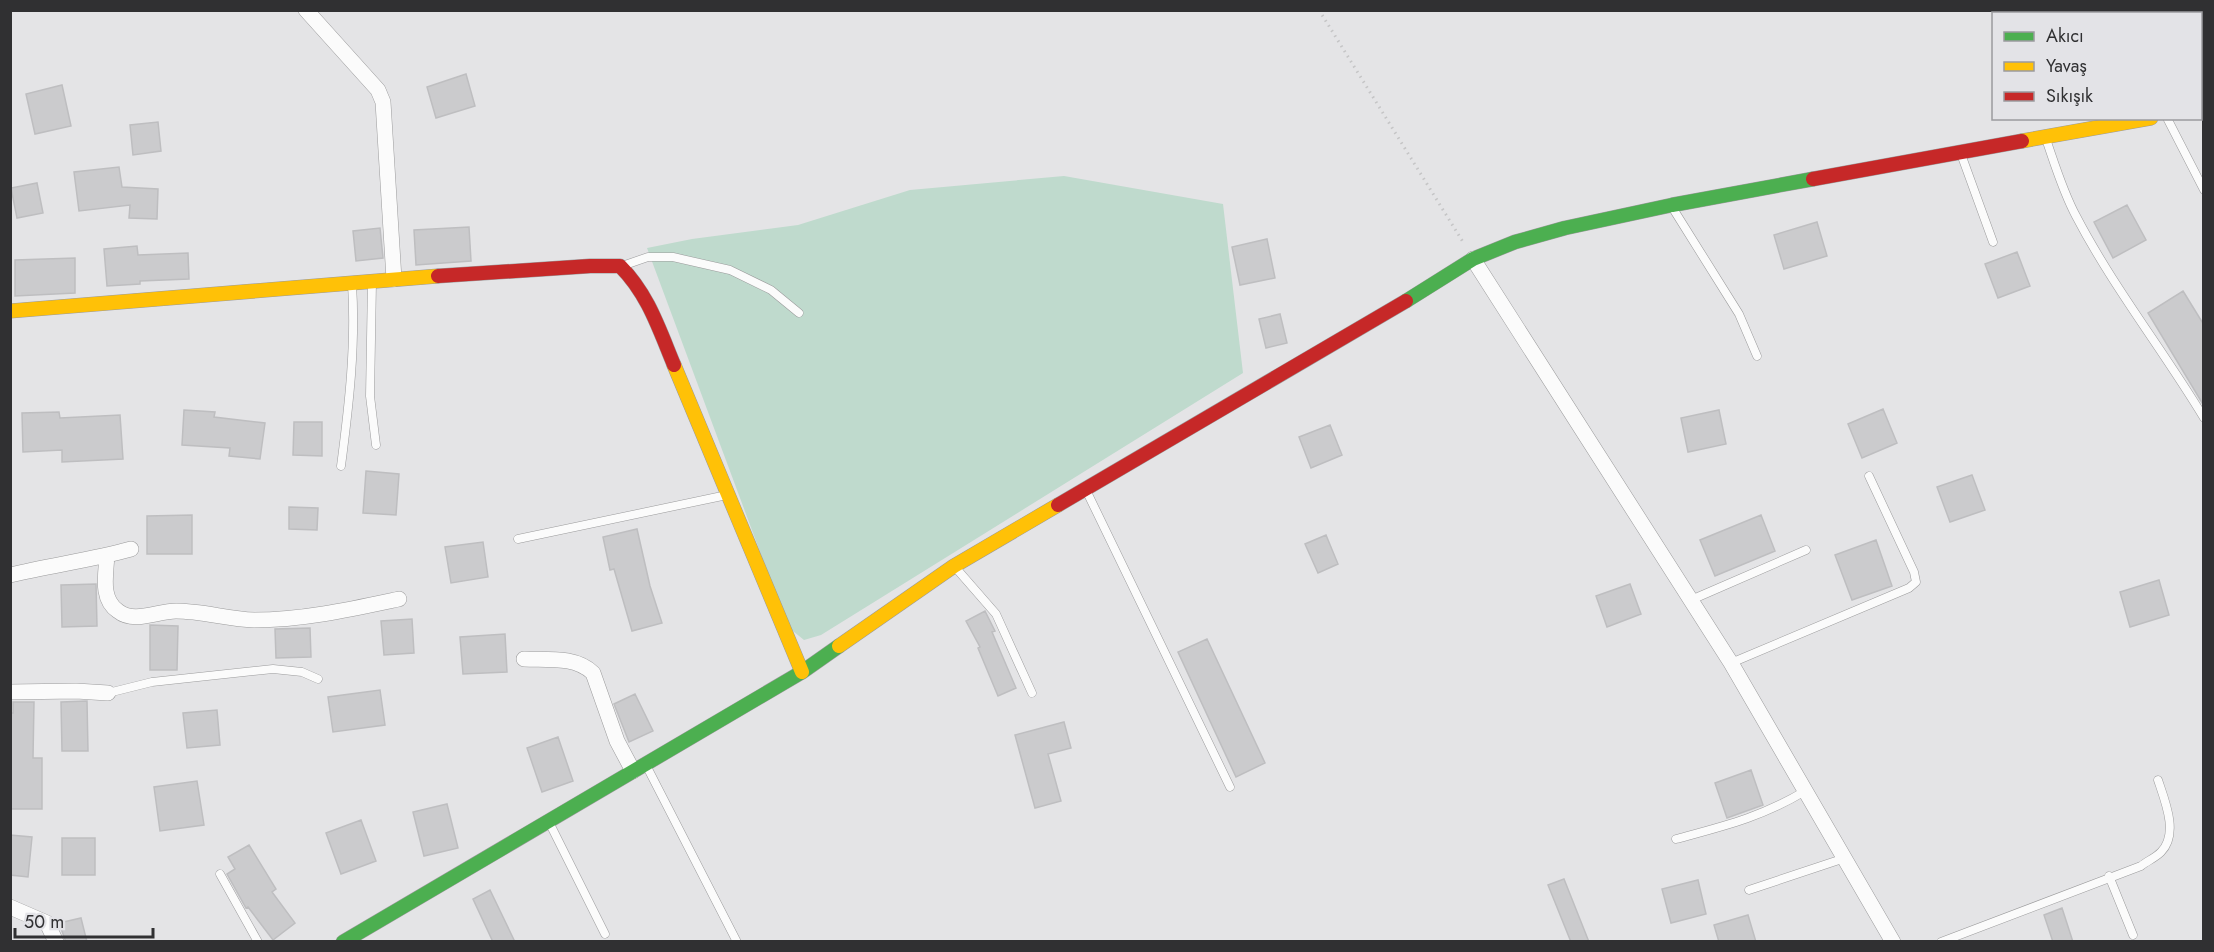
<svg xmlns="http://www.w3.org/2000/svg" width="2214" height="952" viewBox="0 0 2214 952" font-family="Jost,sans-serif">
	<rect width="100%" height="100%" fill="#e4e4e6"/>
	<path fill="#bfdacd" d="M1064 176 1223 204 1243 373 821 635 804 640 788 627 647 248 692 239 798 225 910 190Z"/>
	<path fill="#cbcbcd" stroke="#bebec0" stroke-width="1.5" d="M466 74 475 106 436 118 427 87Z
		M62 85 71 126 35 134 26 94Z
		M158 122 161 151 133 155 130 125Z
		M119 167 122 187 158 189 157 219 129 218 130 205 79 211 74 172Z
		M37 183 43 213 17 218 11 188Z
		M2127 205 2146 240 2113 258 2094 222Z
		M1817 222 1827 256 1784 269 1774 235Z
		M469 227 471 261 416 265 414 230Z
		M380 228 383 258 356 261 353 231Z
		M1267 239 1275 278 1240 285 1232 247Z
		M137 246 138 255 188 253 189 279 140 281V284L107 286 104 249Z
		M2017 252 2030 286 1998 298 1985 264Z
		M75 258V293L15 296V260Z
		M2183 291 2204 325V406L2148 313Z
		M1280 314 1287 343 1266 348 1259 319Z
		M1883 409 1897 443 1862 458 1848 424Z
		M184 410 215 412 214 417 265 423 260 459 229 456 230 448 182 445Z
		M1719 410 1726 444 1688 452 1681 418Z
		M59 412 60 418 120 415 123 459 62 462V450L23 452 22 413Z
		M294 422H322V456L293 455Z
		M1330 425 1342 455 1311 468 1299 437Z
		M366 471 399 474 396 515 363 513Z
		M1972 475 1985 510 1950 522 1937 487Z
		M289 507 318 508 317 530 289 529Z
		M192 515V554H147V516Z
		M1761 515 1775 551 1715 576 1700 540Z
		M637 529 650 586 662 623 632 631 614 569 610 570 603 537Z
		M1326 535 1338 564 1318 573 1305 544Z
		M1876 540 1892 586 1852 600 1835 555Z
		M483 542 488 577 451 583 445 547Z
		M2159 580 2169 615 2130 627 2120 592Z
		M96 584 97 626 62 627 61 585Z
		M1630 584 1641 614 1607 627 1596 596Z
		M985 611 995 631 992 632 1016 688 998 696 978 648 980 647 966 621Z
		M412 619 414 653 384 655 381 621Z
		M150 625 178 626 177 670H150Z
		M310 628 311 657 276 658 275 629Z
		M505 634 507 672 463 674 460 637Z
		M1207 639 1265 763 1236 777 1178 652Z
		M380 690 385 725 333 732 328 697Z
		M635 694 653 731 629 742 614 704Z
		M87 701 88 751H62L61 702Z
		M13 702H34L33 758H42V809H10V713H13Z
		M217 710 220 745 187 748 183 713Z
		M1064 722 1071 748 1048 754 1061 801 1035 808 1015 735Z
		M558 737 573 781 542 792 527 748Z
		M1751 770 1763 805 1727 818 1715 783Z
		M197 781 204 825 160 831 154 787Z
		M447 804 458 848 424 856 413 812Z
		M361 820 376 861 341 874 326 833Z
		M10 835 32 837 28 877 10 875Z
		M62 838H95V875H62Z
		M249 845 276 889 272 892 295 923 273 940 248 907 246 908 227 874 235 869 228 857Z
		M1564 879 1589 942H1571L1548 885Z
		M1698 880 1706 914 1671 923 1662 889Z
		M490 890 515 942H493L473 899Z
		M2062 908 2073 942H2053L2044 915Z
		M1748 915 1756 942H1719L1714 925Z
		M81 918 87 942H66L59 923Z"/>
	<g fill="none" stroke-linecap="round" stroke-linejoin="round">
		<g stroke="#9b9b9c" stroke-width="9">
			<path id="lane" d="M2167 118 2204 190
				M2046 139C2055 165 2063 192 2076 216 2113 287 2163 350 2204 418
				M1961 154 1993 242
				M1672 207 1739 314 1757 356
				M622 266 648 257H673L730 270 771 290 799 313
				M372 282 370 396 376 445
				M341 466C349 405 356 345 352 284
				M1086 490 1230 787
				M518 539 727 495
				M955 567 996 614 1032 693
				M1691 600 1806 550
				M1731 663 1909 588 1916 582 1914 572 1869 476
				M108 693 152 682 273 669 302 672 318 679
				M646 765 737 942
				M549 822 605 934
				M1676 839C1724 826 1762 817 1805 791
				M220 874 258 942
				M2109 876 2133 935
				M1749 890 1845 858
				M1941 942 2141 866C2147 861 2155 858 2161 852 2179 834 2165 801 2158 780"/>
		</g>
		<g stroke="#9b9b9c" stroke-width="16">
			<path id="street" d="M306 10 378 90 383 102 394 279
				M1473 259 1731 663 1893 942
				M107 555C106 574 100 599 118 611 134 624 157 611 176 611 202 611 228 619 254 620 303 620 352 609 399 599
				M10 575C51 565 92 560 131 549
				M524 659C548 660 575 656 593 673L617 741 633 771
				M10 692 76 691 108 693
				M10 907 47 923 56 942"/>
		</g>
		<g stroke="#9b9b9c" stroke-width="15">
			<path id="fast" d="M1406 301 1473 259 1515 242 1565 228 1672 205 1813 179
				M343 942 802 672 839 646"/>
		</g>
		<g stroke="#9b9b9c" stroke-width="15">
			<path id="slow" d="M2022 141 2151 118
				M10 311 438 276
				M674 365 802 672
				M839 646 954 566 1058 505"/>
		</g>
		<g stroke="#9b9b9c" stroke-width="15">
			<path id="jam" d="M2200 110H2204
				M1813 179 2022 141
				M438 276 590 266H620C648 294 659 329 674 365
				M1058 505 1406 301"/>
		</g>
		<path stroke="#c5c5c6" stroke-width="3" stroke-dasharray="1.5 4.5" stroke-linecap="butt" d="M1319 10 1463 242"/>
		<use href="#lane" stroke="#fbfbfb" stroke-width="8"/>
		<use href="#street" stroke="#fbfbfb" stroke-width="15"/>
		<use href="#fast" stroke="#4caf50" stroke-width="14"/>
		<use href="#slow" stroke="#ffc107" stroke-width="14"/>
		<use href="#jam" stroke="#c62828" stroke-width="14"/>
	</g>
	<rect width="2214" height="952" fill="none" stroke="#303032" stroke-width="24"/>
	<rect x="1992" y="12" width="210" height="108" fill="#e3e3e7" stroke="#9b9b9f" stroke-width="1.5"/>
	<rect x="2004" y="32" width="30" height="9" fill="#4caf50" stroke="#9b9b9f" stroke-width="1.5"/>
	<text x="2046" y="42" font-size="18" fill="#303032">Akıcı</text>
	<rect x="2004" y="62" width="30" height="9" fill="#ffc107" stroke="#9b9b9f" stroke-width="1.5"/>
	<text x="2046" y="72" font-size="18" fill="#303032">Yavaş</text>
	<rect x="2004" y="92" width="30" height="9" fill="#c62828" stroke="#9b9b9f" stroke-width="1.5"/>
	<text x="2046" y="102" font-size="18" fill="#303032">Sıkışık</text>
	<path d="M15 928v9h138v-9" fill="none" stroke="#303032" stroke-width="3"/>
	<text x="24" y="928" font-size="18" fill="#303032" stroke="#e3e3e7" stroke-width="4.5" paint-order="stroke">50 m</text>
</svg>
